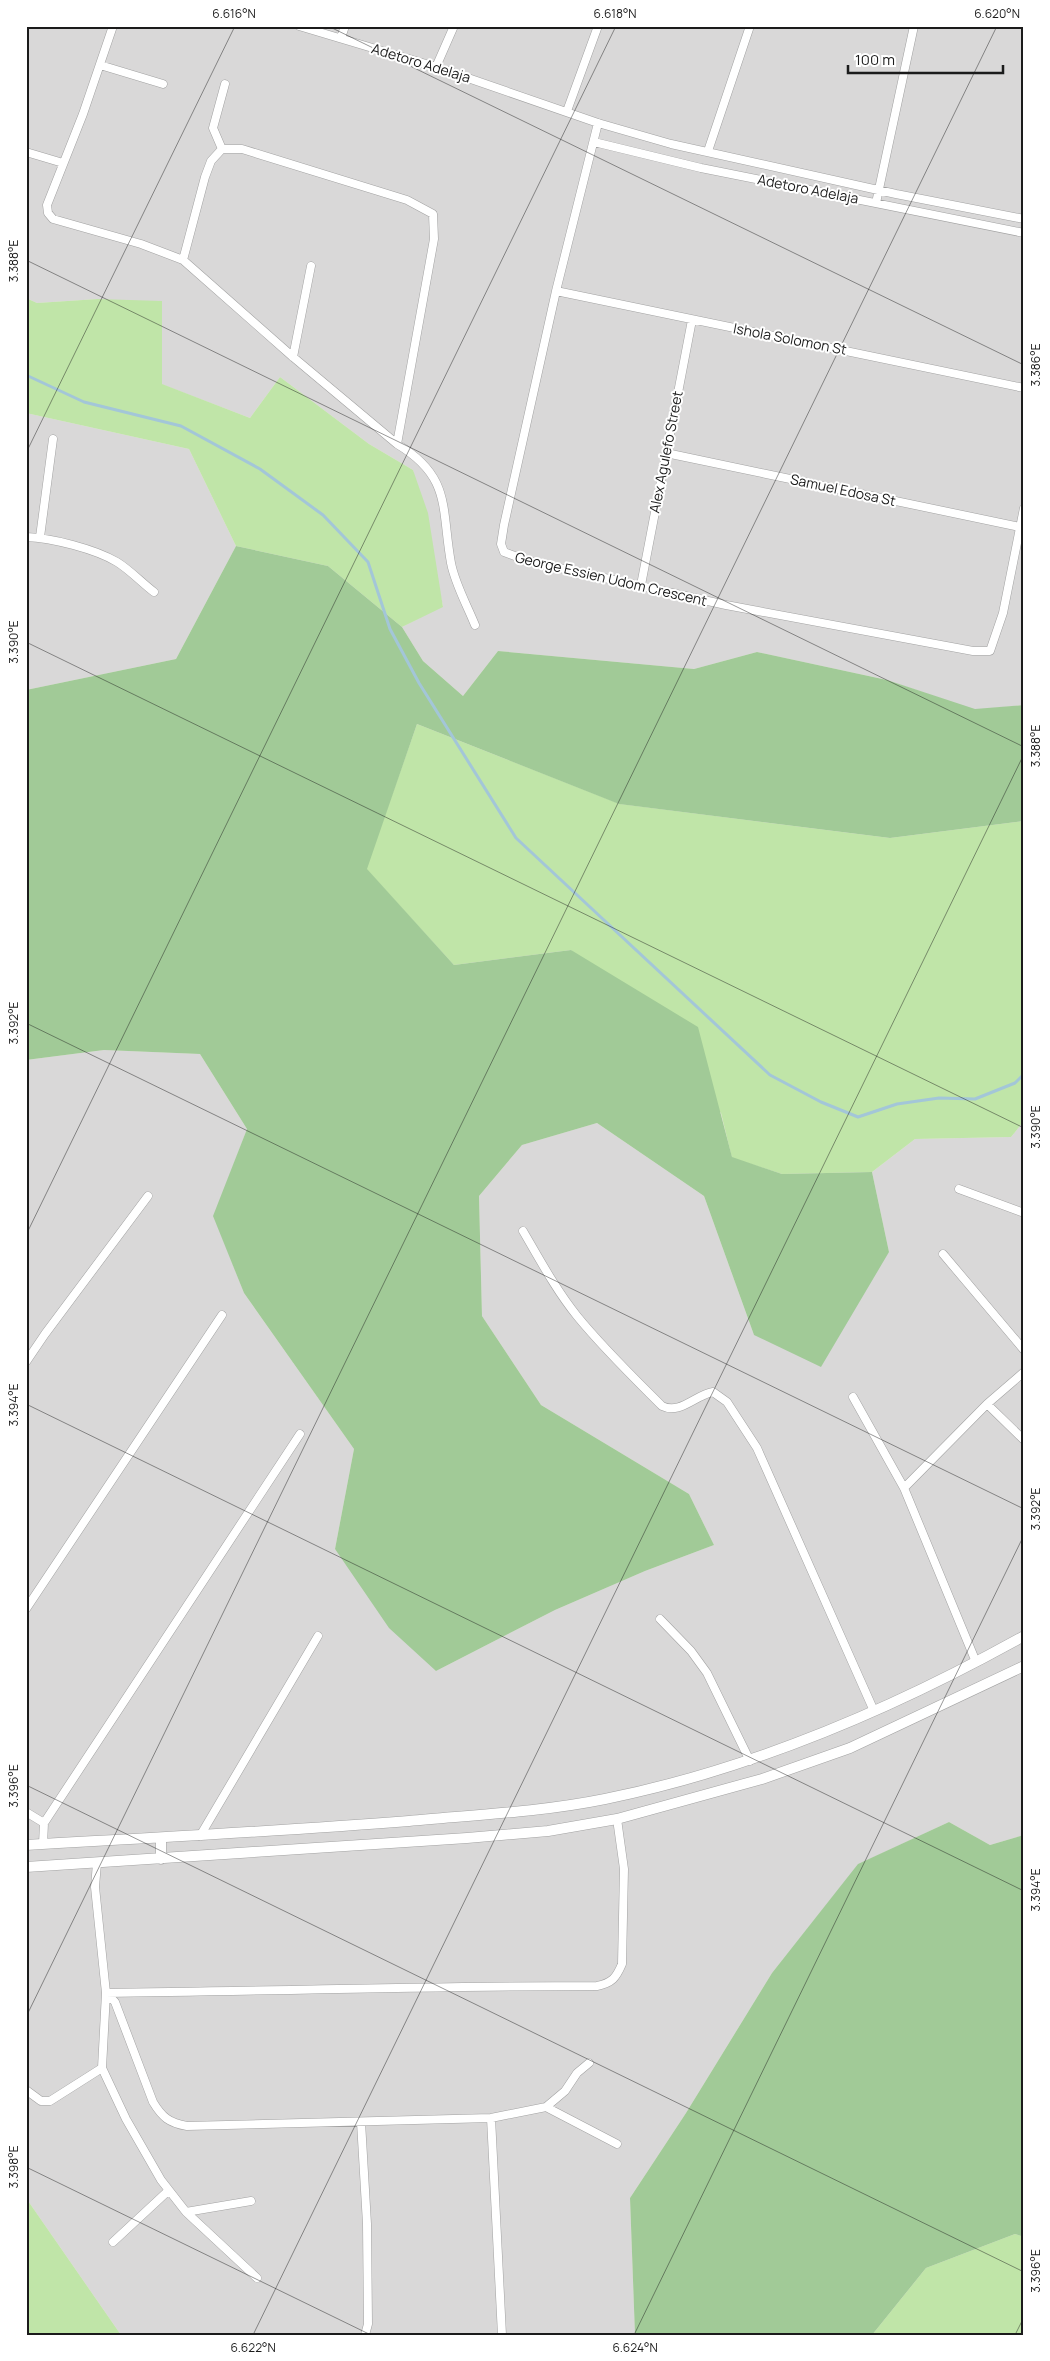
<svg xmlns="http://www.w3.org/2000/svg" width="1050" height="2361" viewBox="0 0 1050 2361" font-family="Manrope,sans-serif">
	<rect width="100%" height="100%" fill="#eceae1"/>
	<path fill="#d9d8d8" d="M26 26H1024V705L975 710 887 680 757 652 694 669 498 651 463 696 423 661 402 627 443 606 413 470 369 444 280 377 250 418 161 384 98 299 37 303 26 298Z
		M26 413 189 449 236 546 176 659 26 690Z
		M104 1050 200 1054 247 1129 214 1216 244 1293 354 1449 335 1549 436 1671 555 1610 645 1571 714 1545 689 1494 541 1405 482 1316 479 1196 522 1145 597 1123 704 1196 754 1335 889 1252 872 1172 915 1139 1011 1137 1024 1121V1835L990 1845 949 1822 859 1864 772 1973 686 2113 630 2198 635 2335H121L26 2198V1060Z"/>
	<path fill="#c0e5a8" d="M26 298 37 303 98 299 162 301V384L250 418 280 377 369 444 413 470 428 513 443 607 402 627 328 566 236 546 189 449 26 413Z
		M417 724 620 804 890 838 1024 821V1121L1011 1137 915 1139 872 1172 782 1174 732 1158 721 1113 571 950 454 965 366 869Z
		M26 2198 121 2335H26Z
		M1015 2234 1024 2237V2335H872L926 2268Z"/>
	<path fill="#a1ca97" d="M236 546 328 566 402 627 423 661 463 696 498 651 694 669 757 652 887 680 975 709 1024 705V821L890 838 619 804 417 724 367 869 454 965 571 950 698 1027 732 1157 782 1174 872 1172 889 1252 821 1367 754 1335 704 1196 597 1123 522 1145 479 1196 482 1316 541 1405 689 1494 714 1545 645 1571 555 1610 436 1671 389 1628 335 1549 354 1449 244 1293 213 1216 247 1129 200 1054 104 1050 26 1060V690L176 659Z
		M949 1822 990 1845 1024 1835V2237L1015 2234 926 2268 872 2335H635L630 2198 686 2113 772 1973 858 1864Z"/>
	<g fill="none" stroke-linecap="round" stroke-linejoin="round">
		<path stroke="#a3c6d8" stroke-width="3" d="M26 375 84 402 181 426 260 469 323 515 368 562 390 629 419 683 516 838 770 1075 821 1102 858 1117 897 1104 939 1098 975 1099 1015 1083 1024 1074"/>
		<g stroke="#a2a2a2" stroke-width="9">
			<path id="minor" d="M113 26 83 114 47 205 48 213 53 219 141 244 183 260 293 357 397 444
				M299 26 436 67 598 123 671 144 896 194 1024 219
				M341 38 345 26
				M100 65 163 84
				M436 67 454 26
				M567 111 598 26
				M598 123 556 291 504 525 501 544 504 552 528 561 726 605 973 651H990L1003 613 1024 508
				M594 142 701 168 1024 233
				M222 149 213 128 225 84
				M708 151 750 26
				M26 152 63 163
				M876 203 914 26
				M183 260 205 177 211 161 222 149H242L407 200 433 214 434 239 397 444C452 477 441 508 451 563 455 584 467 605 475 625
				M556 291 1024 388
				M293 357 311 266
				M666 453 1020 527
				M26 537C52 538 95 549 117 562 130 570 142 583 154 592
				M40 537 53 439
				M641 585 692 320
				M959 1189 1024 1213
				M523 1231C540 1260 556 1290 577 1316 603 1348 633 1377 662 1406 680 1415 695 1395 713 1392L727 1402 757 1448 874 1711
				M943 1254 1024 1350
				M26 1362 45 1334 148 1196
				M853 1397 904 1488 976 1662
				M987 1404 1024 1440
				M904 1488 987 1404 1024 1372
				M26 1609 222 1315
				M660 1619 691 1651 707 1673 750 1761
				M26 1812 44 1823 43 1844
				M44 1823 300 1434
				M200 1836 318 1636
				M97 1863 95 1887 106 1993 115 2002 153 2102C162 2117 169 2123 187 2126L491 2118 546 2107 565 2091 577 2073 589 2063
				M26 2090 41 2101H50L102 2068
				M546 2107 617 2144
				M491 2118 502 2335
				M361 2122 367 2224 368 2324 365 2335
				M251 2201 186 2212 161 2180 126 2119 102 2068 106 1993C270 1991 434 1986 597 1986 612 1983 616 1978 622 1964L624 1869 617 1819
				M186 2212 257 2278
				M113 2242 168 2191"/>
		</g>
		<g stroke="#a2a2a2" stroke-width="11">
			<path id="tertiary" d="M161 1838V1859
				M26 1845C154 1838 282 1831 409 1821 474 1815 541 1812 605 1799 753 1769 893 1709 1024 1636
				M26 1867 467 1838 548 1831 617 1819 762 1779 850 1748 1024 1666"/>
		</g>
		<use href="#minor" stroke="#fff" stroke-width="8"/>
		<use href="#tertiary" stroke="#fff" stroke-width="10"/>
	</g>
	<path fill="none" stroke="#1b1b1b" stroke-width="1" stroke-opacity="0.45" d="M328 26 1024 365M26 260 1024 747M26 453 235 26M26 642 1024 1128M26 1023 1024 1509M26 1235 616 26M26 1404 1024 1891M26 1785 1024 2272M26 2017 997 26M26 2167 371 2335M253 2335 1024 754M634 2335 1024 1535M1015 2335 1024 2317"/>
	<g text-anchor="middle" stroke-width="4" stroke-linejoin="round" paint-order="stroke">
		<g font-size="14" fill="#1b1b1b" stroke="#fff">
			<text transform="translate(421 63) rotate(17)" y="5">Adetoro Adelaja</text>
			<text transform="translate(808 189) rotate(11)" y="5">Adetoro Adelaja</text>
			<text transform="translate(790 339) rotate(11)" y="5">Ishola Solomon St</text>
			<text transform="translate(666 452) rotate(-79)" y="5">Alex Agulefo Street</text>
			<text transform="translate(843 490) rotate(12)" y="5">Samuel Edosa St</text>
			<text transform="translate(611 579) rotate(13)" y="5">George Essien Udom Crescent</text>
		</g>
	</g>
	<rect width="1050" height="2361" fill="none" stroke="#ffffff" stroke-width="55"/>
	<path d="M848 65v8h155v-8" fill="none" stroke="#1b1b1b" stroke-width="2.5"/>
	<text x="855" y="65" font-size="15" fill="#1b1b1b" stroke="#ffffff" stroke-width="4" paint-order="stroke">100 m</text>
	<rect x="28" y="28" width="994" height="2306" fill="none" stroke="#1b1b1b" stroke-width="2"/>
	<g font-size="12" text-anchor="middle" fill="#1b1b1b">
		<text x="234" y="18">6.616°N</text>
		<text x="615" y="18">6.618°N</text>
		<text x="997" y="18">6.620°N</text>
		<text transform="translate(14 261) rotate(-90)" y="4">3.388°E</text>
		<text transform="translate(1036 365) rotate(-90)" y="4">3.386°E</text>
		<text transform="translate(14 642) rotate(-90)" y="4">3.390°E</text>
		<text transform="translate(1036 746) rotate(-90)" y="4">3.388°E</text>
		<text transform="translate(14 1023) rotate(-90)" y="4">3.392°E</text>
		<text transform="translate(1036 1127) rotate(-90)" y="4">3.390°E</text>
		<text transform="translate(14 1405) rotate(-90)" y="4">3.394°E</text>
		<text transform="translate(1036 1509) rotate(-90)" y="4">3.392°E</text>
		<text transform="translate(14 1786) rotate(-90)" y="4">3.396°E</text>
		<text transform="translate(1036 1890) rotate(-90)" y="4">3.394°E</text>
		<text transform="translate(14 2167) rotate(-90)" y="4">3.398°E</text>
		<text transform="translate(1036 2271) rotate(-90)" y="4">3.396°E</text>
		<text x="253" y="2352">6.622°N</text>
		<text x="635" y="2352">6.624°N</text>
	</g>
</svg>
